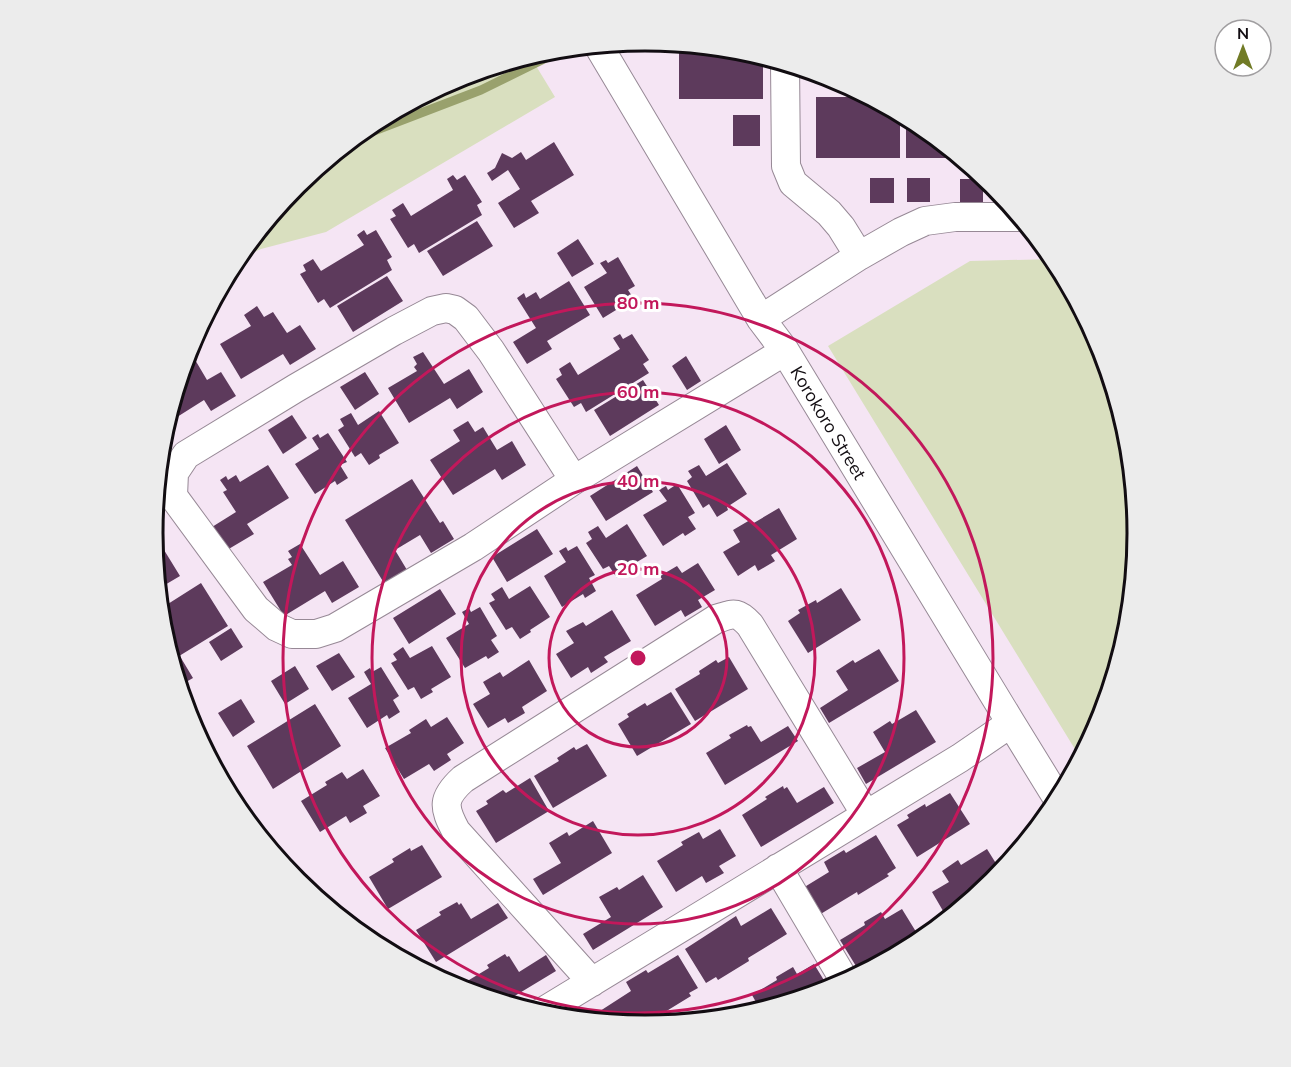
<svg xmlns="http://www.w3.org/2000/svg" width="1291" height="1067" viewBox="0 0 1291 1067" font-family="Mulish,sans-serif">
	<rect width="100%" height="100%" fill="#f5e5f4"/>
	<path fill="#d9dfbf" d="M530 56 555 97 326 232 261 249 236 260 297 185 372 123 457 78Z
		M1055 259 1101 345 1129 438 1138 534 1129 630 1101 722 1081 759 828 346 970 261Z"/>
	<g fill="none" stroke-linecap="round" stroke-linejoin="round">
		<path stroke="#99a16d" stroke-width="9" d="M353 139 481 90 552 55"/>
	</g>
	<path fill="#5d3a5c" d="M679 44 742 50 763 56V99H679Z
		M816 97H869L900 113V158H816Z
		M733 115H760V146H733Z
		M906 116 920 124 961 158H906Z
		M554 142 574 175 531 201 539 213 514 228 498 203 520 189 508 170 492 181 487 173 495 168 502 153 512 158 521 152 526 160Z
		M453 175 457 180 465 175 482 202 477 205 482 215 419 253 414 244 408 248 390 219 396 216 392 210 403 203 411 216 453 190 447 179Z
		M870 178H894V203H870Z
		M907 178H930V202H907Z
		M960 179H983V203H960Z
		M477 221 493 246 443 276 427 251Z
		M364 230 367 235 376 230 392 257 387 260 392 270 330 308 324 299 318 303 300 274 306 271 303 265 313 259 321 271 364 245 357 235Z
		M578 239 594 264 572 277 557 253Z
		M618 257 635 286 628 290 634 299 603 318 584 287 607 273 600 263 606 260 608 263Z
		M387 276 403 301 353 332 337 306Z
		M569 281 590 315 547 341 552 349 527 364 513 342 536 328 517 298 524 293 526 298 536 292 540 299Z
		M257 306 264 317 273 312 287 333 300 325 316 349 290 365 283 354 241 379 220 344 251 326 244 315Z
		M620 334 623 339 632 334 649 360 643 364 649 373 586 412 581 403 574 407 556 379 562 375 559 369 570 362 578 375 620 349 613 338Z
		M423 352 444 384 469 369 483 392 457 409 450 398 409 423 388 388 417 371 414 367 417 364 413 357Z
		M686 356 701 381 687 390 672 366Z
		M194 358 207 380 221 372 236 396 211 411 204 400 166 424 184 364Z
		M365 372 379 394 355 410 340 387Z
		M643 380 659 405 610 436 594 410Z
		M379 411 399 443 379 455 380 458 369 465 361 453 355 457 338 430 344 426 340 419 351 413 358 425Z
		M292 415 307 438 283 454 268 430Z
		M468 421 475 432 483 427 497 450 512 441 526 465 502 480 495 469 453 495 430 460 460 441 453 430Z
		M726 425 741 450 719 464 704 439Z
		M328 433 347 462 340 465 348 478 337 485 335 481 315 494 295 464 319 449 312 438 318 434 320 438Z
		M727 463 747 494 727 507 728 510 717 517 709 504 703 508 687 481 692 477 688 471 699 465 706 476Z
		M268 465 289 498 247 524 254 534 227 550 212 527 236 512 223 492 227 490 220 480 226 476 228 480 236 475 240 482Z
		M637 466 653 492 606 521 590 496Z
		M412 479 440 523 443 521 454 539 431 553 420 535 395 550 407 570 384 583 345 520Z
		M677 484 695 513 688 517 696 529 685 536 683 533 663 546 643 515 667 501 659 490 666 486 668 490Z
		M779 508 797 539 771 555 775 561 758 571 755 565 738 576 723 552 740 542 733 530 750 520 752 524Z
		M627 524 647 556 627 568 628 571 617 578 609 566 603 569 586 543 592 539 588 532 598 526 606 538Z
		M537 529 553 554 507 582 492 557Z
		M153 532 180 576 158 589 153 533Z
		M300 544 320 575 343 561 359 587 332 603 325 591 284 616 263 582 292 565 288 559 292 557 288 551Z
		M577 546 595 575 589 578 596 591 585 598 583 594 562 607 544 576 566 562 559 551 566 547 568 551Z
		M698 563 715 590 698 600 702 607 685 617 681 610 655 626 636 595 662 579 660 576 677 566 682 573Z
		M201 583 228 626 171 661 162 629 160 609Z
		M530 586 550 617 530 630 531 632 520 639 512 627 506 630 489 603 495 600 491 594 502 587 509 599Z
		M841 588 861 620 808 653 788 621 800 613 798 610 816 600 817 603Z
		M440 589 456 614 409 644 393 618Z
		M480 607 497 636 491 640 499 652 488 659 486 656 465 668 446 638 469 624 462 612 469 608 471 612Z
		M612 610 631 641 604 657 608 662 591 673 588 667 571 678 556 654 574 643 566 631 583 622 586 626Z
		M231 628 243 647 221 661 209 642Z
		M432 646 451 677 431 689 433 692 421 699 414 687 408 690 391 663 397 660 393 654 403 647 410 658Z
		M879 649 899 681 829 723 820 708 848 690 836 671 853 660 855 663Z
		M339 653 355 677 332 691 316 666Z
		M729 657 748 689 695 721 675 689 700 674 699 671 716 660 718 663Z
		M181 658 193 678 179 686 172 664Z
		M529 660 547 691 522 707 525 713 508 723 505 718 488 728 473 704 490 694 483 682 500 672 503 677Z
		M295 666 309 689 285 704 271 681Z
		M381 667 399 696 393 700 400 712 389 719 387 715 367 728 348 698 371 684 364 672 370 668 372 672Z
		M671 692 691 724 637 756 618 724 629 717 627 714 645 703 647 706Z
		M241 699 255 722 233 737 218 713Z
		M315 704 341 746 273 789 247 746Z
		M916 710 936 742 866 784 857 768 885 752 873 732 890 721 892 724Z
		M447 717 464 743 447 754 451 760 434 771 429 764 404 779 385 748 411 733 409 730 426 719 431 727Z
		M747 725 748 727 751 726 761 742 788 726 798 741 725 785 706 753 731 738 729 735Z
		M587 744 607 776 553 808 534 776 559 761 557 758 574 747 576 750Z
		M363 769 380 796 363 806 367 813 350 823 346 816 320 832 301 801 327 785 325 782 342 772 347 779Z
		M530 778 549 811 496 843 476 811 488 804 486 801 503 790 506 793Z
		M783 786 784 789 787 787 797 803 824 787 834 803 761 847 742 815 767 799 765 797Z
		M950 793 970 824 917 857 897 825 909 818 907 815 925 804 926 807Z
		M593 821 612 853 543 895 533 879 561 863 549 843 567 832 569 836Z
		M720 829 736 856 719 866 724 873 706 883 702 876 676 892 657 861 683 845 681 842 699 832 703 839Z
		M876 835 896 868 887 874 889 876 858 895 857 892 814 918 798 891 829 872 824 862 844 850 846 853Z
		M422 845 442 877 388 909 369 877 394 862 392 859 410 848 411 851Z
		M987 849 1002 873 994 882 964 907 946 916 932 892 949 882 942 871 958 860 961 865Z
		M643 875 663 907 593 950 583 934 611 917 599 897 617 887 619 890Z
		M457 902 459 905 461 903 471 919 498 903 508 918 436 962 416 930 441 915 439 912Z
		M771 908 787 934 748 958 749 961 718 980 716 977 706 983 685 949 736 916 741 926Z
		M902 909 918 935 902 946 905 951 887 961 884 956 859 971 840 940 865 925 864 922 881 912 885 919Z
		M505 954 507 957 509 956 519 972 546 955 556 971 503 1003 470 993 464 983 489 968 487 965Z
		M678 955 698 988 689 993 691 996 660 1015 659 1012 636 1026 607 1023 600 1011 631 991 626 982 646 970 648 973Z
		M814 964 830 990 761 1011 752 995 777 980 776 977 793 967 797 974Z
		M721 1012 725 1019 707 1020Z"/>
	<g fill="none" stroke-linecap="round" stroke-linejoin="round">
		<g stroke="#978996" stroke-width="30">
			<path id="street" d="M598 45 761 319 785 351 1011 723 1059 801
				M785 63 786 166 793 183 829 213 841 227 859 256
				M761 319 859 256 901 232 925 221 955 217H1020
				M574 480 491 351 466 318 455 310 446 308 432 311 394 331 296 388 186 455 174 473 173 496 256 609 277 627 292 634H316L335 628 473 547 574 480 785 351
				M778 868 846 983
				M592 982 456 831C443 807 442 798 463 779L716 619C733 614 736 610 750 625L866 815
				M539 1014 960 758 1011 723"/>
		</g>
		<use href="#street" stroke="#fff" stroke-width="28"/>
	</g>
	<g fill="none" stroke="#c2185b" stroke-width="3">
		<circle cx="638" cy="658" r="89"/>
		<circle cx="638" cy="658" r="177"/>
		<circle cx="638" cy="658" r="266"/>
		<circle cx="638" cy="658" r="355"/>
	</g>
	<g text-anchor="middle" stroke-width="6" stroke-linejoin="round" paint-order="stroke">
		<g font-size="18" fill="#120d12" stroke="#fff">
			<text transform="translate(828 423) rotate(59)" y="6">Korokoro Street</text>
		</g>
	</g>
	<path d="M0 0H1291V1067H0ZM163 533a482 482 0 1 1 964 0a482 482 0 1 1-964 0Z" fill="#ececec" fill-rule="evenodd"/>
	<path fill="none" stroke="#120d12" stroke-width="3" d="M163 533a482 482 0 1 1 964 0a482 482 0 1 1-964 0Z"/>
	<circle cx="638" cy="658" r="9" fill="#c2185b" stroke="#fff" stroke-width="3"/>
	<g font-size="18" text-anchor="middle" font-weight="bold" fill="#c2185b" stroke="#fff" stroke-width="6" stroke-linejoin="round" paint-order="stroke">
		<text x="638" y="309">80 m</text>
		<text x="638" y="398">60 m</text>
		<text x="638" y="487">40 m</text>
		<text x="638" y="575">20 m</text>
	</g>
	<g transform="translate(1243 48)"><circle r="28" fill="#ffffff" stroke="#a09ea0" stroke-width="1.5"/>
	<path d="M0-4.5L10 22L0 15L-10 22Z" fill="#717b26"/>
	<text y="-9" font-size="16" font-weight="bold" text-anchor="middle" fill="#120d12">N</text>
	</g>
</svg>
